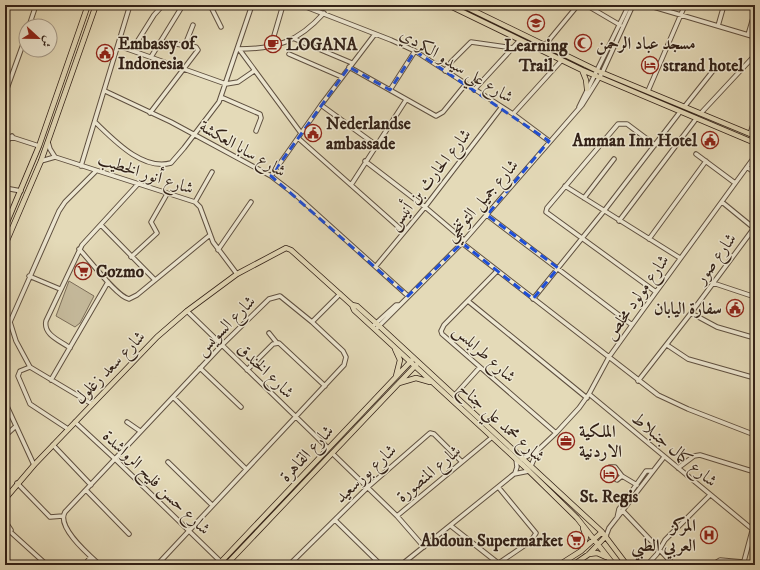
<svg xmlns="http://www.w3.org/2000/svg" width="760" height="570" viewBox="0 0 760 570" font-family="'IM FELL DW Pica',Amiri,serif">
	<rect width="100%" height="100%" fill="#e4dab8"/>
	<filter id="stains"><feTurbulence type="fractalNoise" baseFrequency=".005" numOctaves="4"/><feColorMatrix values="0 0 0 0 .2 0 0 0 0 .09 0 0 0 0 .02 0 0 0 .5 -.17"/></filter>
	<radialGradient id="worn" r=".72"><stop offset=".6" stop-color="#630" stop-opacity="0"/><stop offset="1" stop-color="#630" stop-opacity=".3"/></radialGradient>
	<path fill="#c6bb9d" stroke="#7c6e5a" d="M69 281 94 296 80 323 75 327 56 316Z"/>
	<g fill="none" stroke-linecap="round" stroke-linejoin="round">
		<g stroke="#5f5040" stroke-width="5.5">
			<path id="minor" d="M152 5 158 9
				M210 5 221 27
				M301 5 391 40 415 51 513 114 549 141
				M586 5 620 25
				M647 5 755 37
				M29 26 36 5
				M718 26 724 5
				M748 35 755 11
				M295 39 352 63
				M185 45 193 25
				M545 45 578 5
				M119 46 226 84 238 82 254 71
				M271 46 283 5
				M238 49C276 49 298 42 324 13
				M239 49 301 133
				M132 50 154 15 163 5
				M289 54 342 77
				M151 57 183 5
				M349 67 436 116 443 112 465 85
				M445 71 451 62 471 42 514 48
				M390 90 415 51
				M474 90 520 40
				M105 91 171 122 271 176 297 196 408 296
				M648 91 685 5
				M5 94 26 36
				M221 97 260 114 261 118 256 131
				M321 105 376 145
				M685 106 716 67
				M579 107 629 5
				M150 113 198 50 196 47 162 42
				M701 113 755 55
				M513 114 561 61
				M95 122C113 139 142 171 171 163L184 148 219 102 252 5
				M750 134 755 118
				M5 135 39 146
				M298 138 404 232
				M48 142 50 149 55 157
				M5 143 12 136
				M655 145 627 124H618L547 208 546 212 656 292
				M696 154 735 183
				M41 161 55 157 195 202 200 207 213 242 237 274
				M365 161 425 207 464 240
				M81 166 130 5
				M747 167 755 173
				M271 176 321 105 375 34
				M351 185 406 100
				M565 186 680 258
				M5 188 21 191
				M584 198 614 159
				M195 202 212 172
				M722 202 755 229
				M487 215 632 325
				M619 221 696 119
				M101 225 155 280
				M649 239 706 161
				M462 243 658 395 688 409 755 435
				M79 249C89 259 117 297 129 299L137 295 210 235
				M218 250 251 202
				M131 257 157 233 151 222 167 194
				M376 266 425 207 501 108
				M497 271 444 325 441 331 442 334 556 433
				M29 276 60 289
				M713 283 755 297
				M533 299 604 211 680 112
				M468 301 587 398
				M187 311 328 448
				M691 313 717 327 755 338
				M312 322 340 294
				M373 326 396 305H399
				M376 329 462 243 582 105 602 73 633 5
				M269 333 277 343
				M667 345 688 359 755 378
				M70 348C61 341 43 335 46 321L82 245 138 184
				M30 367 20 371 18 376 30 404 68 429
				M200 368 241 407
				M247 370 273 344 279 343 325 386
				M51 380 108 282
				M638 381 691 313 754 228
				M589 394 752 529
				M454 396 480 367
				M173 397 246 469
				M5 402 34 465
				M92 404 30 367 16 341 10 322 59 211 65 202 96 171
				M75 422 115 459 221 562
				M127 422 140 431
				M5 436 16 426
				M53 445 91 485
				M332 453 397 516 491 438
				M522 459 537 451 556 433 579 408 589 394 609 357 632 325 755 156
				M168 462 212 505
				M531 466 537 452
				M678 468 694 456 700 455 755 472
				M515 473 517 467 516 459
				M622 476 617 480 609 475 610 467H615L622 476 637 485
				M17 483 50 517 63 516
				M86 490 129 534
				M623 511 674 565
				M397 516 424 547
				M617 518 619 509 646 471H653
				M335 520 381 565
				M5 521 11 530
				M451 526 498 563
				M5 527 47 565
				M606 536 609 528 664 457
				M84 565 91 557
				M100 565C89 555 56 527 65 512L222 345 269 299 280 296 312 322 343 351 346 357 344 365 157 565
				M289 565 368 487 430 433 434 434 462 462
				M401 565 514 474 529 471
				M496 565 531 541 536 533 499 488
				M647 565 657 554 665 540 710 495
				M712 565 720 560 743 562
				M743 565 755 520"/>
		</g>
		<g stroke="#332218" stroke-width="6">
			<path id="major" d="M448 5 582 70 755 143
				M462 5 598 71 755 136
				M582 70 586 80 587 89
				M5 227 39 146 88 5
				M5 245 41 161 96 5
				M352 305 354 310 529 471 577 518 614 565
				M395 349 400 360 396 376
				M399 383 416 378 430 382
				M5 499 34 465 157 337 187 311 237 274 286 248 291 250 352 305 357 306 376 323 602 532 627 565
				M583 548 586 537 583 528
				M589 554 597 553 606 557
				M218 565 412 360
				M226 565 416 365
				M559 565 581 551 602 532
				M573 565 589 554 606 536"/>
		</g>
		<use href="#minor" stroke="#ede7d1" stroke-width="3.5"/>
		<use href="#major" stroke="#e4dab8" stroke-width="4.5"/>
	</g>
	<path fill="none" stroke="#1d4ed8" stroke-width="3" stroke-dasharray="8 5" stroke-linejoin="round" d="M415 51 549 141 487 215 558 268 533 299 462 243 408 296 271 176 349 67 390 90Z"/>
	<defs>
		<g id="school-ring" transform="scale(0.9)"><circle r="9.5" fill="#ede7d1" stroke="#8f2418" stroke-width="1.5"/><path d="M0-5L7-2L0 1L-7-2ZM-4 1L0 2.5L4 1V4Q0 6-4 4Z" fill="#8f2418"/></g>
		<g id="mosque-ring" transform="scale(0.9)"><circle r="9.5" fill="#ede7d1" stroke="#8f2418" stroke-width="1.5"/><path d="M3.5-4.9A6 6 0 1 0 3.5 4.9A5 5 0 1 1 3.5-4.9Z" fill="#8f2418"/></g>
		<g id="cafe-ring" transform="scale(0.9)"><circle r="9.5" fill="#ede7d1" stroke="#8f2418" stroke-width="1.5"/><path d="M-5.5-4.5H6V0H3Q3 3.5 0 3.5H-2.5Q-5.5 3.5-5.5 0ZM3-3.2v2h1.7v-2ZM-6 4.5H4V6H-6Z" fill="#8f2418"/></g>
		<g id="civic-ring" transform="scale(0.9)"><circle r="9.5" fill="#ede7d1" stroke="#8f2418" stroke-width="1.5"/><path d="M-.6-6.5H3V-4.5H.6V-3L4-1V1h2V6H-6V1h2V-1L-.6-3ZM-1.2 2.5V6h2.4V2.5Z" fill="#8f2418"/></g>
		<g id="hotel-ring" transform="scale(0.9)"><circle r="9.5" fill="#ede7d1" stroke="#8f2418" stroke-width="1.5"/><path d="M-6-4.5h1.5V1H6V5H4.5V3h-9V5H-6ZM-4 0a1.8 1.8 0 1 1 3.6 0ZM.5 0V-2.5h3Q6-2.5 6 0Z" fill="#8f2418"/></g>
		<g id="supermarket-ring" transform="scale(0.9)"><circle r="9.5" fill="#ede7d1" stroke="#8f2418" stroke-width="1.5"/><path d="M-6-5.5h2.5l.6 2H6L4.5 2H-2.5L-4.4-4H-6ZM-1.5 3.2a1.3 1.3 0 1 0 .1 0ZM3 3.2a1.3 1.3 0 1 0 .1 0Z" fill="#8f2418"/></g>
		<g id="office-ring" transform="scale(0.9)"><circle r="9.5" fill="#ede7d1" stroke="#8f2418" stroke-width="1.5"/><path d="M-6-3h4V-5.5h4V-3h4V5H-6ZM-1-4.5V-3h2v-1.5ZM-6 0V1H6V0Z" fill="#8f2418"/></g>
		<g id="hospital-ring" transform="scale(0.9)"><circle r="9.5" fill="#ede7d1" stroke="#8f2418" stroke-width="1.5"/><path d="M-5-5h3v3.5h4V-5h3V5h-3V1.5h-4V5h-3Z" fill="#8f2418"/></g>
	</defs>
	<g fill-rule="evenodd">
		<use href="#school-ring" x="536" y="23"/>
		<use href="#mosque-ring" x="583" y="43"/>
		<use href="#cafe-ring" x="273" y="44"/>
		<use href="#civic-ring" x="105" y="53"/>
		<use href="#hotel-ring" x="650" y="65"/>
		<use href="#civic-ring" x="313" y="133"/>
		<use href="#civic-ring" x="710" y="140"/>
		<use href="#supermarket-ring" x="83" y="271"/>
		<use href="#civic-ring" x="735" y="308"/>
		<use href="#office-ring" x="566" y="441"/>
		<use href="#hotel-ring" x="609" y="474"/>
		<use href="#hospital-ring" x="709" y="535"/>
		<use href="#supermarket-ring" x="576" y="540"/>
	</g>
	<g text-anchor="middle" stroke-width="3" stroke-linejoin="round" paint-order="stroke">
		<g font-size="17" font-weight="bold" fill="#332218" stroke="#ede7d1" text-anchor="start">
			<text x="118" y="49">Embassy of<tspan x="118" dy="20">Indonesia</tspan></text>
			<text x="596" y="49">مسجد عباد الرحمن</text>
			<text x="286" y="50">LOGANA</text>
			<text x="536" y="51" text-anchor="middle">Learning<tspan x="536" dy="20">Trail</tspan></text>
			<text x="663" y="71">strand hotel</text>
			<text x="326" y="129">Nederlandse<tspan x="326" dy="20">ambassade</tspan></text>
			<text x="697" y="146" text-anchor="end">Amman Inn Hotel</text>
			<text x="96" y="277">Cozmo</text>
			<text x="722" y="314" text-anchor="end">سفارة اليابان</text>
			<text x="579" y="437">الملكية<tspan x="579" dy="20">الاردنية</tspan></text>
			<text x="609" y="502" text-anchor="middle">St. Regis</text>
			<text x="696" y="531" text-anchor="end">المركز<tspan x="696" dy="20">العربي الطبي</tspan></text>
			<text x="563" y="546" text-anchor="end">Abdoun Supermarket</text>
		</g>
		<g font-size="17" fill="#332218" stroke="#ede7d1">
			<text transform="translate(457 65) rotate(31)" y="6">شارع علي سيدو الكردي</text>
			<text transform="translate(243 148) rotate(30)" y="6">شارع سابا العكشة</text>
			<text transform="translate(146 173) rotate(18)" y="6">شارع أنور الخطيب</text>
			<text transform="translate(429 179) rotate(-52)" y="6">شارع الحارث بن أنيس</text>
			<text transform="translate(481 200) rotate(-49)" y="6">شارع جميل التوتنجي</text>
			<text transform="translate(715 258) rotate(-54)" y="6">شارع صور</text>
			<text transform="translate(636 297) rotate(-55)" y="6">شارع مولود مخلص</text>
			<text transform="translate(225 325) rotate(-45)" y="6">شارع السويس</text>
			<text transform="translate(485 353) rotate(42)" y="6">شارع طرابلس</text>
			<text transform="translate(109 367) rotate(-46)" y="6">شارع سعد زغلول</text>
			<text transform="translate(266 370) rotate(44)" y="6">شارع الخندق</text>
			<text transform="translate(502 422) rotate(42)" y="6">شارع محمد علي جناح</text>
			<text transform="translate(675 449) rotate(40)" y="6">شارع كمال جنبلاط</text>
			<text transform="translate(306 453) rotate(-47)" y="6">شارع القاهرة</text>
			<text transform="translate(365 473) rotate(-43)" y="6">شارع بورسعيد</text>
			<text transform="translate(428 473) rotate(-40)" y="6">شارع المنصورة</text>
			<text transform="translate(157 482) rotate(44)" y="6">شارع حسن فليح الرواشدة</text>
		</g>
	</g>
	<rect width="760" height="570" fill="none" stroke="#e4dab8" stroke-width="20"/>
	<rect x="6" y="6" width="748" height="558" fill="none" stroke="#332218" stroke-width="2"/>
	<rect x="10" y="10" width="740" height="550" fill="none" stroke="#332218"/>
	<g transform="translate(38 38) rotate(112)"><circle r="19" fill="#ede7d1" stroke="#a39887"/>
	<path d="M0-3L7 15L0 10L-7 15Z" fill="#8f2418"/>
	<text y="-6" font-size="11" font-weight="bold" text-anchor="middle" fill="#332218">ش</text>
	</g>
	<rect width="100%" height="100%" filter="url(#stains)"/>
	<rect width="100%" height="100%" fill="url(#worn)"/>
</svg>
